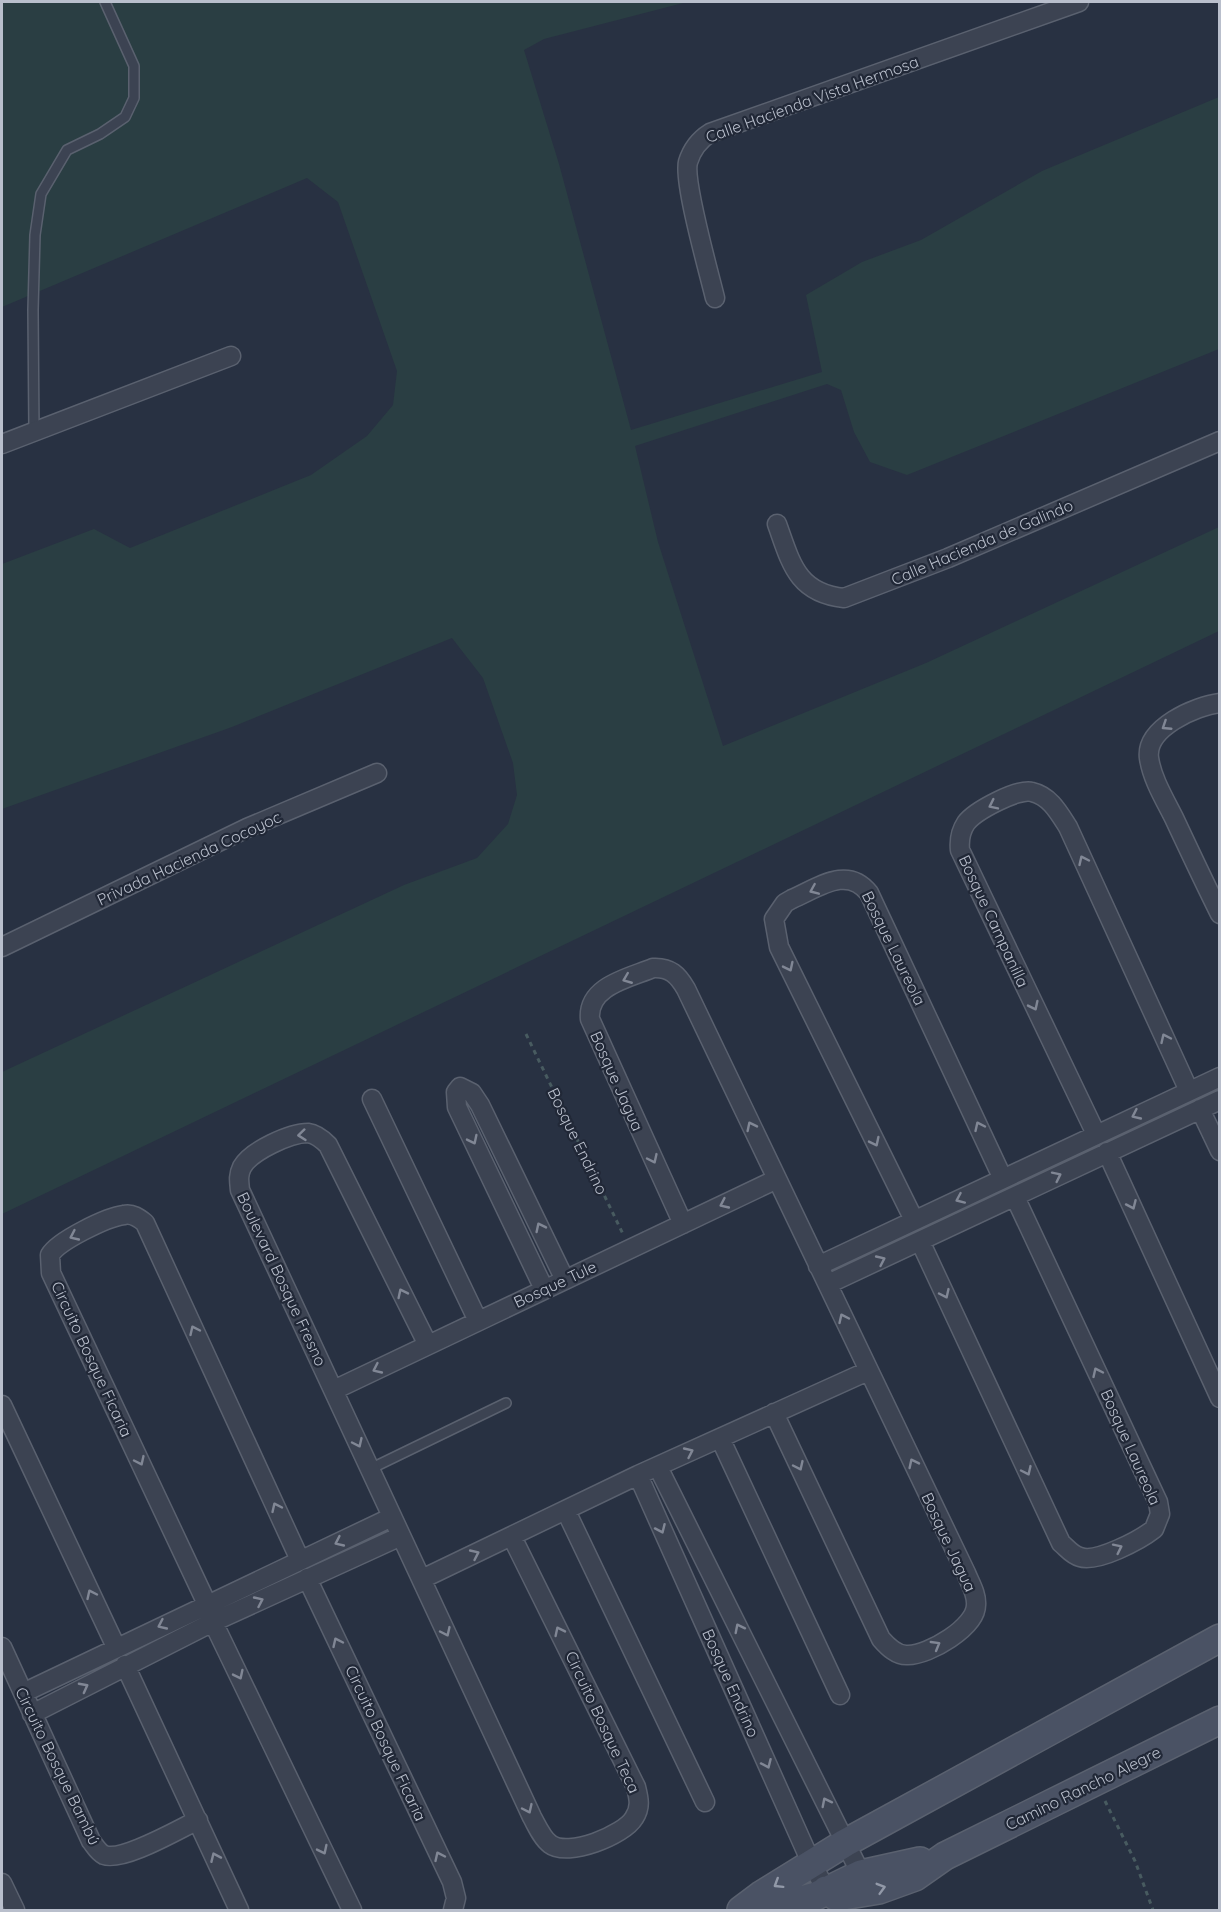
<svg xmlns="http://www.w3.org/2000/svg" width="1221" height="1912" viewBox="0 0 1221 1912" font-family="Quicksand,sans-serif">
	<rect width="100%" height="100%" fill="#283142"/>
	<path fill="#2a3e43" d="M2 2H687L544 39 524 50 559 164 631 430 822 372 806 295 862 262 921 240 1042 171 1219 97V349L907 475 870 462 854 432 841 390 827 384 635 446 658 542 723 746 926 663 1219 527V631L2 1214V1072L404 885 477 858 508 824 517 795 513 763 483 678 452 638 232 727 2 809V564L94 529 130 548 311 475 367 436 393 405 397 371 338 202 307 178 2 307Z"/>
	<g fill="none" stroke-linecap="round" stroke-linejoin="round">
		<g stroke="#5a616f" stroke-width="12">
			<path id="lane" d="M34 431 33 310 35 235 41 194 67 150 100 134 125 117 134 98V66L105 2
				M370 1469 506 1403"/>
		</g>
		<g stroke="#5a616f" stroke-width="21">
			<path id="street" d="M715 298C709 273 683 181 688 162 692 149 699 140 710 133L1079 2
				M2 444 231 356
				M777 524C791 563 797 593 844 598L948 558 1220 441
				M1220 703C1195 706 1145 728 1149 758 1152 779 1165 800 1174 818 1189 850 1204 882 1220 914
				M2 947 247 828 377 773
				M372 1099 478 1321
				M1200 1109 1220 1151
				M1096 1134 960 850C959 840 960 832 966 823 975 811 1018 788 1032 792 1050 796 1059 813 1068 827L1189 1091
				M1107 1152 1220 1398
				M914 1220 779 947 774 919 785 903 792 899C818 888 847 865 869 893L1003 1179
				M683 1224 590 1019C587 986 629 978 653 968 670 967 678 975 686 989L966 1573C970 1583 977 1594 976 1605 976 1627 929 1655 908 1655 897 1656 888 1647 881 1639L774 1413
				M920 1241 1061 1543C1067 1548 1072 1555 1080 1557 1097 1563 1140 1540 1154 1529L1160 1514 1158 1502 1015 1197
				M818 1266 1220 1077
				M828 1284 1220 1100
				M544 1289 457 1107 456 1092 460 1087 472 1093 480 1105 565 1280
				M428 1345 328 1145C322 1139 316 1134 308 1133 290 1133 251 1151 242 1167 238 1175 239 1181 240 1190L532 1817C537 1826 542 1838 550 1844 568 1858 624 1835 634 1818 641 1807 639 1799 636 1787L512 1537
				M334 1390 777 1179
				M2 1405 116 1647
				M720 1438 840 1695
				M658 1467 861 1874
				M638 1475 810 1860 826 1890
				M566 1511 705 1802
				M307 1578 452 1882 456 1898 453 1910
				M422 1579 638 1475 868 1371
				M207 1604 51 1273 50 1255C58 1241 107 1217 124 1215 132 1213 139 1218 145 1223L300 1560
				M213 1622 352 1910
				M2 1647 91 1841C95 1846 98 1852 104 1855 123 1862 179 1829 198 1820
				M125 1665 239 1910
				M23 1693 392 1517
				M32 1714 213 1622 401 1536
				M2 1883 15 1910"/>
		</g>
		<g stroke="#5a616f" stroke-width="30">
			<path id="secondary" d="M826 1890 837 1897 879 1890 915 1877 945 1856 1220 1720
				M741 1910 761 1895 845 1843 1220 1638
				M764 1910 816 1896 861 1874 920 1861"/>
		</g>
		<path stroke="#485b60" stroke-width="3" stroke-dasharray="4.5 4.5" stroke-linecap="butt" d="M526 1034 623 1234
			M1105 1801 1135 1861 1153 1910"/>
		<use href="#lane" stroke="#3c4352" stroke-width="9"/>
		<use href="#street" stroke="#3c4352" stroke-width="18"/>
		<use href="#secondary" stroke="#4a5264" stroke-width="27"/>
	</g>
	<defs><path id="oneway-chevron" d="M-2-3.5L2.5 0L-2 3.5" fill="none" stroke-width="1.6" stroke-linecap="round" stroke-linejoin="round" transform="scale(1.5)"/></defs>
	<g stroke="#818795">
		<use href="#oneway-chevron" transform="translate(1166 726) rotate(147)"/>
		<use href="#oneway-chevron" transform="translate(993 805) rotate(154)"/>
		<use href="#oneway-chevron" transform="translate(1083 860) rotate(-115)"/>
		<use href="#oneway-chevron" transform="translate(814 890) rotate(157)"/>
		<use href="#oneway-chevron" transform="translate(789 967) rotate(64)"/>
		<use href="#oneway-chevron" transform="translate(627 979) rotate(158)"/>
		<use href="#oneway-chevron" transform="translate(1034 1006) rotate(64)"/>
		<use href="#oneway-chevron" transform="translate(1165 1038) rotate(-115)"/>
		<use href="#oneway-chevron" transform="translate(1136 1115) rotate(155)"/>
		<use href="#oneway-chevron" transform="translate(751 1126) rotate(-116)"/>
		<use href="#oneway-chevron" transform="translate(979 1126) rotate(-115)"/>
		<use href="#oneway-chevron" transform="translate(302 1135) rotate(174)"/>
		<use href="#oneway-chevron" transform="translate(473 1140) rotate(64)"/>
		<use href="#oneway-chevron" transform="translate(875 1142) rotate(64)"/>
		<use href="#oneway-chevron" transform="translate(653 1159) rotate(65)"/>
		<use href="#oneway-chevron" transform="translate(1057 1176) rotate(-26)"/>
		<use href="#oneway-chevron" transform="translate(960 1199) rotate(156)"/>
		<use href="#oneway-chevron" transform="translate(724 1204) rotate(155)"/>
		<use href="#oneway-chevron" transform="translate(1132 1205) rotate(66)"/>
		<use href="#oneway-chevron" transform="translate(540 1227) rotate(-116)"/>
		<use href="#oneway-chevron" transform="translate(74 1236) rotate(155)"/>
		<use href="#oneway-chevron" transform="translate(881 1260) rotate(-25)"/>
		<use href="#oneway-chevron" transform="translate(402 1293) rotate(-116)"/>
		<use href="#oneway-chevron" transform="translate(945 1294) rotate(65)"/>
		<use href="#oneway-chevron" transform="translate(843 1318) rotate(-115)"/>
		<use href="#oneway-chevron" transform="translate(194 1330) rotate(-115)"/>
		<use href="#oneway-chevron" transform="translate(377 1369) rotate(155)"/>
		<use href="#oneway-chevron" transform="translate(1097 1372) rotate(-115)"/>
		<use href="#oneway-chevron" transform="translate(358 1443) rotate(65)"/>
		<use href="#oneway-chevron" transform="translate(689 1452) rotate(-25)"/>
		<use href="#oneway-chevron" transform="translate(140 1461) rotate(65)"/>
		<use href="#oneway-chevron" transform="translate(913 1463) rotate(-116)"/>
		<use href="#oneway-chevron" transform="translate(799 1466) rotate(65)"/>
		<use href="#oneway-chevron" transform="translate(1027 1471) rotate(65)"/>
		<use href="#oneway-chevron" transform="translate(276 1507) rotate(-115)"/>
		<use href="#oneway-chevron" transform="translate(661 1529) rotate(66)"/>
		<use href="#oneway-chevron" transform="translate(339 1542) rotate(155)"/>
		<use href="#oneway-chevron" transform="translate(1118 1548) rotate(-26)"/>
		<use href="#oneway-chevron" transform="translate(475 1554) rotate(-25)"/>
		<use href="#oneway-chevron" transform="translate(91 1594) rotate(-115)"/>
		<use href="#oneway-chevron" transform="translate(259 1601) rotate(-25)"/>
		<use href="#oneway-chevron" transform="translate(162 1625) rotate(155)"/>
		<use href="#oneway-chevron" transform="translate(739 1628) rotate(-117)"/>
		<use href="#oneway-chevron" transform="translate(559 1631) rotate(-116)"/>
		<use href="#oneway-chevron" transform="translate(446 1632) rotate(65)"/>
		<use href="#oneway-chevron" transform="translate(337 1642) rotate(-115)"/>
		<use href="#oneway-chevron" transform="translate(936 1645) rotate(-30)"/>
		<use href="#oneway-chevron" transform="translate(239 1675) rotate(64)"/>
		<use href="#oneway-chevron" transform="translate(84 1687) rotate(-28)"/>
		<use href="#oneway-chevron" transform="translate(767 1764) rotate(66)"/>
		<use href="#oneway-chevron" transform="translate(826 1802) rotate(-117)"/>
		<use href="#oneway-chevron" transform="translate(528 1809) rotate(65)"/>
		<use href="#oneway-chevron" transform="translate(323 1850) rotate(64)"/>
		<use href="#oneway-chevron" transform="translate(439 1856) rotate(-115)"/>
		<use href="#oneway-chevron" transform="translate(215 1857) rotate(-114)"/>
	</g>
	<g stroke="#9299a8">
		<use href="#oneway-chevron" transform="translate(778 1884) rotate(148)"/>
		<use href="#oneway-chevron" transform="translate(881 1888) rotate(-16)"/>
	</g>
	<g text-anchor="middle" stroke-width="4.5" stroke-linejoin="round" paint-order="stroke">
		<g font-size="16" fill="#b9bfcc" stroke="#212837">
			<text transform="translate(812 99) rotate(-20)" y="6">Calle Hacienda Vista Hermosa</text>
			<text transform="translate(982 542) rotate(-23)" y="6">Calle Hacienda de Galindo</text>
			<text transform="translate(189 858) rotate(-25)" y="6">Privada Hacienda Cocoyoc</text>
			<text transform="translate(994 921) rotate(65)" y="6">Bosque Campanilla</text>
			<text transform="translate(894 948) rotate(64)" y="6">Bosque Laureola</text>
			<text transform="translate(617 1081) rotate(66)" y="6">Bosque Jagua</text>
			<text transform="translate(578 1141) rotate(64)" y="6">Bosque Endrino</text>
			<text transform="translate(282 1279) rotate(65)" y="6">Boulevard Bosque Fresno</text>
			<text transform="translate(555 1284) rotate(-25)" y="6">Bosque Tule</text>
			<text transform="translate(92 1359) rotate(65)" y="6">Circuito Bosque Ficaria</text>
			<text transform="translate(1131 1447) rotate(66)" y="6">Bosque Laureola</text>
			<text transform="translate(949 1542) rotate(65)" y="6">Bosque Jagua</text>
			<text transform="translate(731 1683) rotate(66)" y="6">Bosque Endrino</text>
			<text transform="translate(603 1722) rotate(65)" y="6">Circuito Bosque Teca</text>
			<text transform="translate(386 1743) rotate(65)" y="6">Circuito Bosque Ficaria</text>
			<text transform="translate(58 1766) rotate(64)" y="6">Circuito Bosque Bambú</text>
			<text transform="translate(1083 1788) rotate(-26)" y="6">Camino Rancho Alegre</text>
		</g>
	</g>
	<rect width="1221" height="1912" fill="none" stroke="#b9bfcc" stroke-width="6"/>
</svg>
